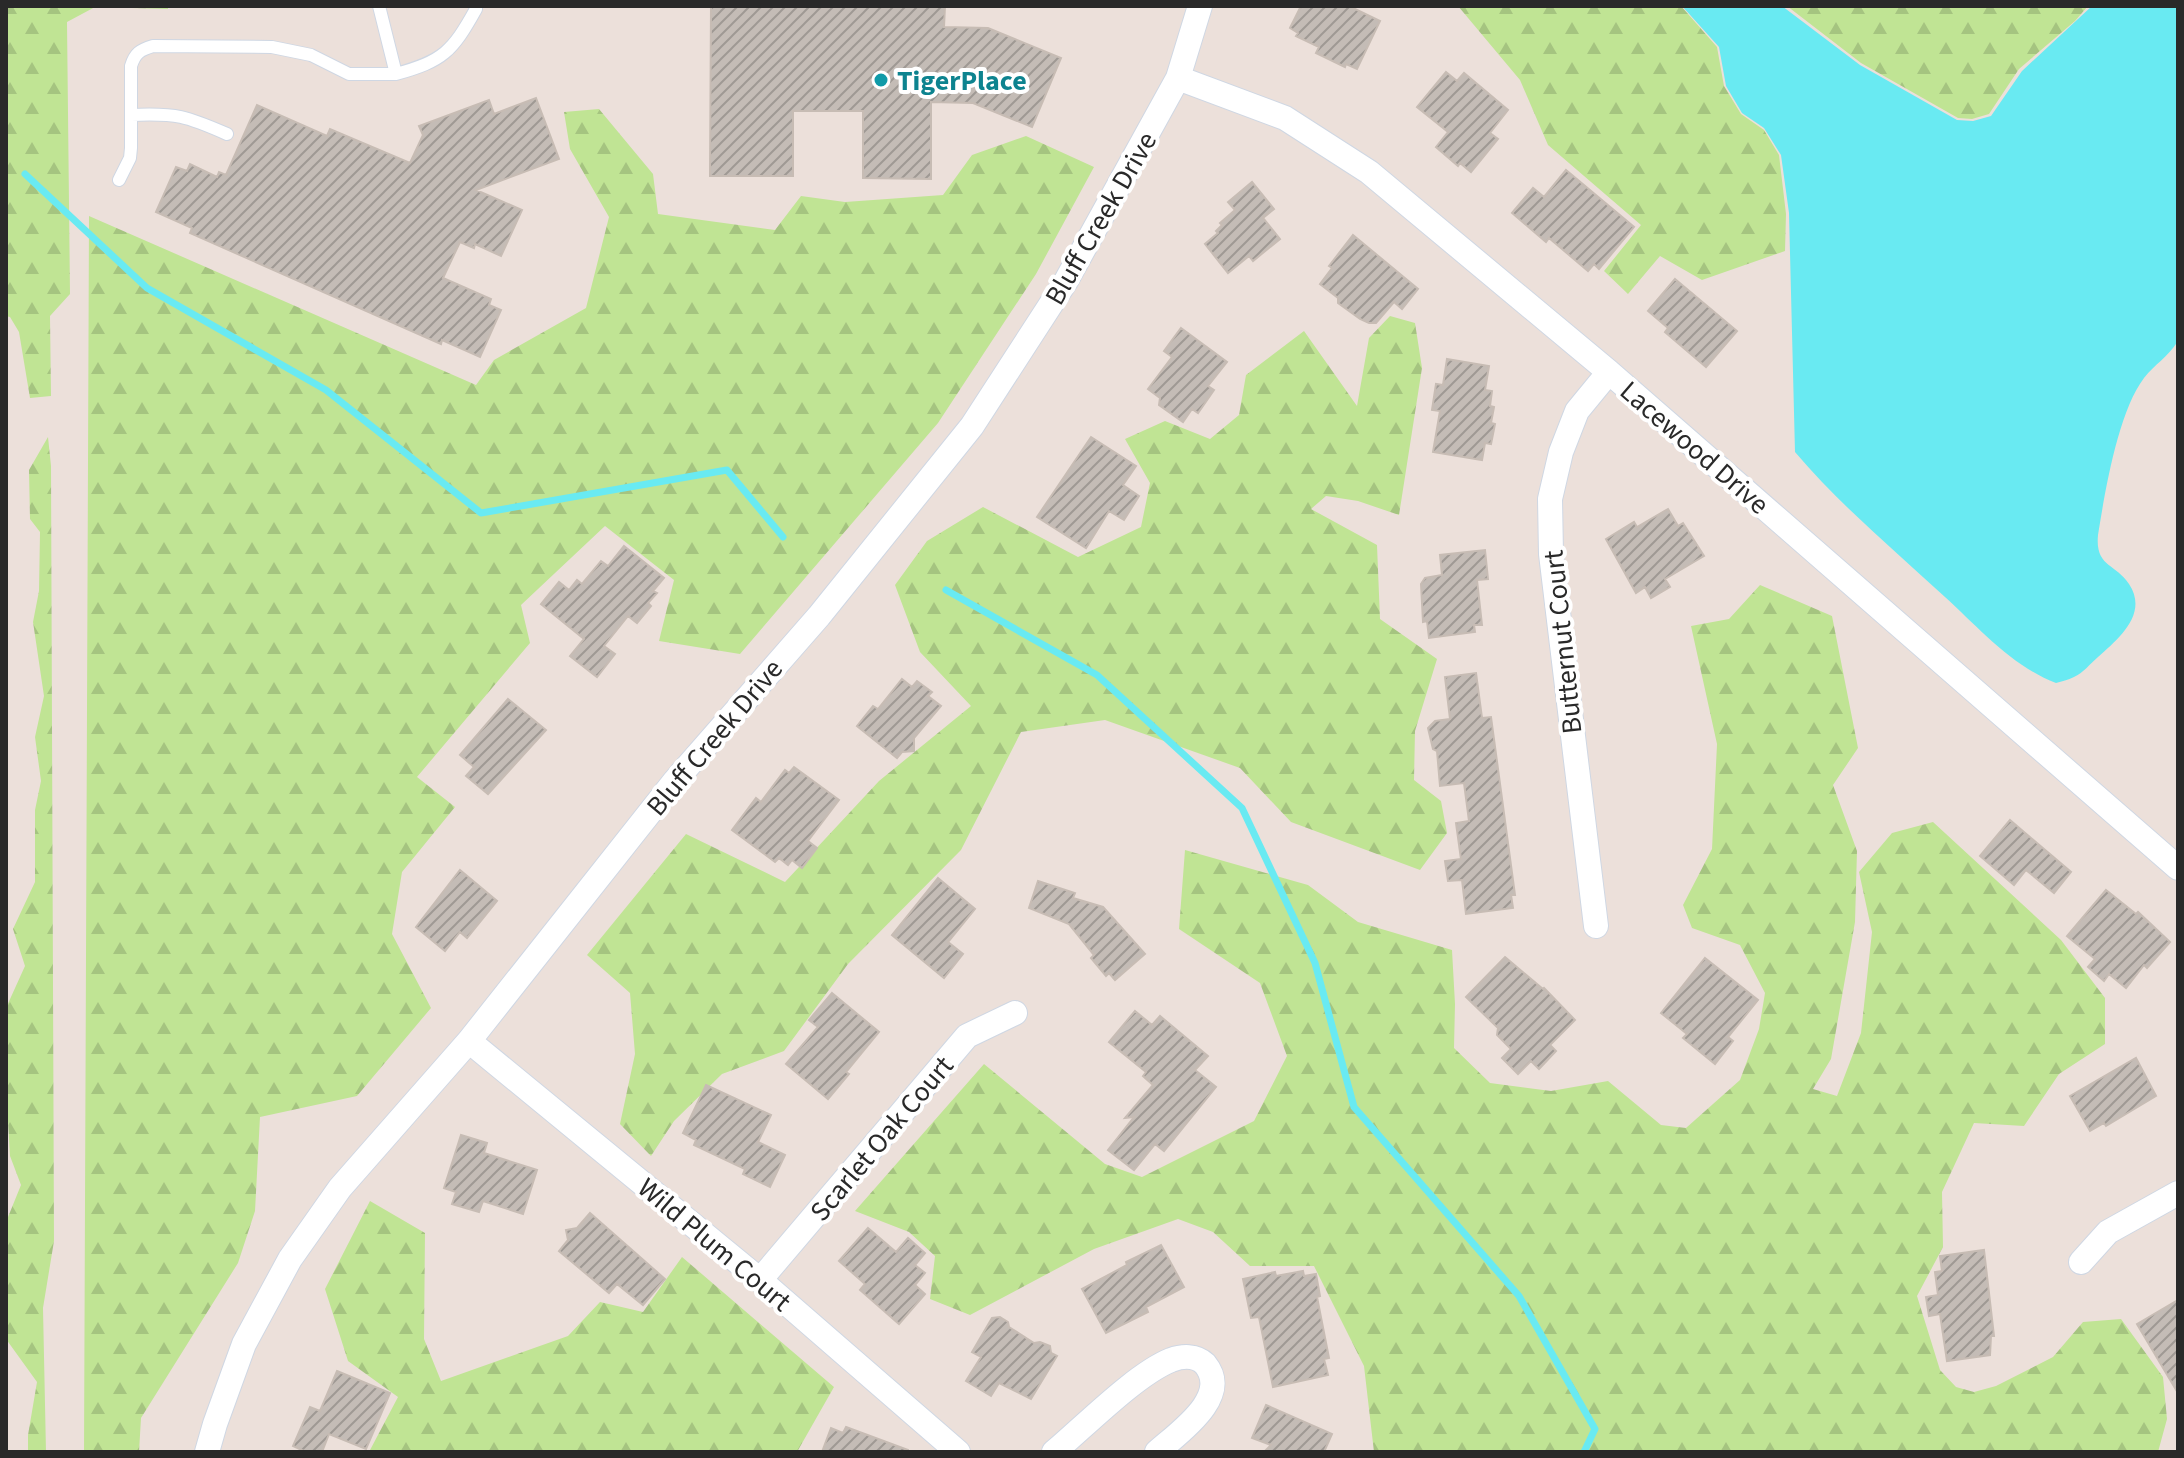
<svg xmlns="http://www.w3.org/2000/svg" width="2184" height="1458" viewBox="0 0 2184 1458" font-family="'Source Sans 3',sans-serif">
	<defs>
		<pattern id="forest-firs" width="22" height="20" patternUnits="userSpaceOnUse" patternTransform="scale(2)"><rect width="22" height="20" fill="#c0e494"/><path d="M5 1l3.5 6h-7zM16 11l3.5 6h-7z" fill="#a5c480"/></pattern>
		<pattern id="building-hatch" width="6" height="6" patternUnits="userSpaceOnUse" patternTransform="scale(2)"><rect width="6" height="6" fill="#c4bcb6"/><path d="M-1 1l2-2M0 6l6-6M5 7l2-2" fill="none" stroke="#9f9994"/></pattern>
	</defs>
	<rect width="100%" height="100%" fill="#ece0da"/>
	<path fill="url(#forest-firs)" d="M6 6H168V9L95 7 67 22 70 294 50 316 51 396 30 398 19 332 10 317 6 316Z
		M1458 6H1681L1717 47 1724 86 1741 114 1764 130 1779 155 1786 214 1785 251 1702 280 1660 256 1628 294 1604 271 1641 225 1548 145 1520 80Z
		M1787 6H2088L2075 21 2019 69 1989 114 1972 119 1958 118 1861 63Z
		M599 109 653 174 658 214 775 230 801 196 845 202 943 195 972 155 1026 136 1094 167 1036 274 938 423 740 654 659 641 674 580 605 526 521 605 530 643 417 777 455 807 402 872 392 934 431 1008 357 1096 260 1117 255 1211 238 1263 141 1418 139 1452H84L89 216 476 385 494 360 586 308 609 217 570 149 564 112Z
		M1390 316 1415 323 1422 368 1399 515 1358 501 1326 496 1311 509 1377 545 1380 619 1437 659 1415 731 1414 780 1441 801 1447 833 1420 870 1291 822 1240 768 1105 720 1021 732 961 850 848 964 784 1051 722 1074 674 1121 651 1156 620 1124 635 1054 630 993 587 955 686 834 785 882 879 781 971 706 920 652 895 585 927 541 983 507 1078 557 1141 527 1150 483 1125 439 1165 421 1210 439 1239 415 1246 375 1304 331 1357 406 1369 338Z
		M48 437 51 466 54 1241 43 1308 46 1452H28V1435L37 1382 6 1339V1222L21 1185 10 1156 6 1087V1008L25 966 13 929 35 882V810L41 781 35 737 44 696 33 622 39 591 40 532 30 519 29 470Z
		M1760 585 1832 616 1858 748 1833 785 1857 851 1855 922 1831 1059 1813 1089 1837 1096 1861 1033 1872 932 1859 872 1892 833 1933 822 2061 940 2105 998V1044L2059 1074 2024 1126 1974 1123 1942 1192 1943 1247 1917 1296 1940 1370 1956 1387 1974 1392 1996 1386 2053 1357 2083 1322 2121 1319 2163 1377 2167 1419 2158 1452H1374L1364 1366 1314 1266H1250L1213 1232 1178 1219 1094 1249 970 1315 930 1299 935 1256 909 1232 855 1211 984 1064 1105 1164 1142 1177 1254 1121 1287 1056 1260 983 1179 929 1185 850 1308 885 1358 922 1452 950 1455 1004 1454 1048 1490 1083 1551 1091 1608 1081 1661 1125 1686 1128 1740 1080 1759 1029 1765 993 1740 945 1692 928 1683 905 1712 849 1717 744 1691 626 1729 619Z
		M370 1201 425 1233 424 1339 441 1381 568 1336 600 1302 643 1312 682 1257 834 1387 797 1452H369L398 1397 348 1361 325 1289Z"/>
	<path fill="#69eaf2" d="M1682 6H1782L1860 65 1957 120 1973 121 1991 116 2022 71 2092 6H2178V341C2167 358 2155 364 2144 378 2118 412 2105 492 2098 535 2095 567 2115 563 2129 584 2149 614 2118 639 2098 657 2090 664 2083 673 2074 677 2068 680 2062 681 2056 683 2013 667 1979 628 1945 597 1894 550 1840 505 1795 452L1789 213 1781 155 1764 128 1742 113 1726 86 1719 47Z"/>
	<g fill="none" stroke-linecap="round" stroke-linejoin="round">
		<path stroke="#69eaf2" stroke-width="7" d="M25 174 147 288 326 390 481 513 727 470 783 537
			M946 590 1097 675 1242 808 1315 963 1354 1107 1519 1296 1595 1429 1584 1452"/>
	</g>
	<path fill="url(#building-hatch)" stroke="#c7bcb4" stroke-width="2" d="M711 6H945L944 27 988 28 1061 58 1032 127 973 103 931 102V179L863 178V111H793V176H710Z
		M1301 6H1349L1380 21 1357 69 1346 64 1345 67 1316 53 1319 47 1296 36 1298 33 1290 28Z
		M1446 72 1457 81 1464 73 1508 110 1490 133 1498 139 1471 172 1460 163 1458 166 1436 147 1448 132 1417 107Z
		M536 98 559 159 476 190 522 210 501 256 475 244 474 248 460 242 443 278 491 299 489 305 501 310 480 357 442 340 441 344 190 233 192 228 156 212 176 167 187 171 190 164 217 177 219 172 226 175 257 105 327 136 330 129 410 163 423 135 419 126 489 100 494 114Z
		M1566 170 1634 227 1599 269 1594 264 1588 271 1549 238 1546 242 1512 213 1533 188 1544 197Z
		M1252 182 1274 209 1263 218 1280 239 1253 261 1249 256 1228 273 1205 244 1218 233 1216 231 1222 225 1220 223 1235 210 1228 202Z
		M1353 235 1418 289 1402 309 1394 302 1376 323H1369L1360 319 1338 303V298L1320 284 1332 268 1329 266Z
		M1675 279 1737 331 1706 367 1665 332 1668 328 1648 311Z
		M1181 328 1227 362 1208 386 1214 390 1198 413 1192 409 1183 422 1159 405 1160 398 1148 389 1172 357 1164 351Z
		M1447 359 1489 366 1485 390 1492 391 1490 406 1494 407 1491 423 1495 424 1491 444 1485 443 1482 460 1433 452 1440 411 1432 410 1436 384 1443 385Z
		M1091 437 1136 466 1123 485 1139 496 1124 520 1109 511 1086 548 1037 517Z
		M1668 509 1678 526 1683 523 1704 556 1665 579 1670 587 1651 598 1645 587 1636 593 1606 539 1634 522 1637 527Z
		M624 546 664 578 653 591 657 593 648 603 651 606 637 623 628 616 604 646 615 654 597 677 570 656 584 639 541 604 559 582 569 590 577 580 582 584 601 561 608 566Z
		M1485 550 1488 579 1477 580 1482 625H1474L1475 632 1429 638 1427 621 1423 622 1421 584 1425 578 1442 575 1440 555Z
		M1476 673 1482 718 1491 717 1515 895H1511L1513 908 1466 914 1462 880 1448 881 1445 861 1461 859 1456 823 1469 821 1464 783 1440 786 1437 751 1433 749 1428 728 1435 721 1450 719 1445 677Z
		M902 679 912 687 917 681 932 692 928 696 941 706 914 738V751L902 752 897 758 857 726 873 706 878 709Z
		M508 699 546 730 488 794 466 776 474 767 460 755Z
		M794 767 839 800 808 841 817 848 802 868 792 860 788 865 779 858 775 862 732 830 756 798 761 802 785 770 789 773Z
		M2010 820 2071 872 2054 893 2026 870 2014 885 1980 856Z
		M460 870 497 901 467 938 460 932 445 951 416 927Z
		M938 878 975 909 948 942 963 954 944 978 892 935Z
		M1038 881 1075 893 1073 898 1103 907 1145 954 1115 980 1109 973 1106 976 1091 958 1094 955 1069 924 1029 908Z
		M2106 890 2136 914 2138 912 2170 942 2147 968 2144 965 2126 988 2109 974 2104 981 2088 967 2095 959 2067 936Z
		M1505 957 1543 989 1544 988 1575 1020 1550 1045 1556 1051 1539 1069 1531 1061 1518 1074 1502 1058 1511 1049 1497 1035 1498 1028 1466 997Z
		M1705 958 1758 1000 1728 1037 1733 1041 1715 1064 1683 1038 1687 1034 1661 1013Z
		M832 993 879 1032 846 1072 849 1074 828 1099 786 1064 818 1027 809 1020Z
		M1135 1011 1152 1025 1160 1016 1208 1056 1195 1070 1216 1087 1164 1151 1155 1144 1134 1170 1108 1150 1134 1117 1125 1118 1153 1085 1143 1076 1146 1072 1109 1042Z
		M2136 1058 2156 1096 2106 1126 2104 1123 2090 1131 2070 1096Z
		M706 1085 771 1115 758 1142 785 1155 770 1187 743 1174 745 1169 694 1145 696 1140 683 1133Z
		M461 1135 487 1143 484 1153 537 1170 523 1214 483 1201 479 1212 452 1204 456 1192 444 1188Z
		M590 1213 665 1279 643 1305 617 1284 609 1293 559 1251 568 1240 566 1230 577 1228Z
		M868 1228 896 1252 908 1238 925 1253 915 1265 925 1273 915 1285 925 1294 899 1324 860 1290 865 1284 839 1261Z
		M1161 1245 1184 1287 1146 1307 1148 1312 1106 1333 1082 1289 1127 1265 1126 1262Z
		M1984 1250 1994 1336H1991L1990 1355 1947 1361 1940 1314 1929 1316 1926 1297 1938 1295 1935 1272 1942 1271 1940 1256Z
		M1303 1271 1304 1276 1316 1274 1320 1296 1317 1297 1329 1358 1324 1359 1328 1375 1273 1387 1259 1317 1251 1318 1243 1279 1275 1272 1276 1276Z
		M2178 1300V1393L2137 1324Z
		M1000 1317 1008 1322 1009 1327 1034 1343 1040 1342 1050 1346 1051 1353 1057 1356 1031 1399 999 1383 991 1396 966 1381 981 1357 972 1352 992 1318Z
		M337 1371 390 1393 366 1449 329 1434 322 1452H306L293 1446 310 1407 320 1411Z
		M1266 1405 1332 1434 1324 1452H1264L1271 1445 1252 1438Z
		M846 1427 908 1450V1452H822L831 1428 843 1433Z"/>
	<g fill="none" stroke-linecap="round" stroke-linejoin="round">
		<g stroke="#cfd7e3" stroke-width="14">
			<path id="lane" d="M379 6 396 74C443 61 452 52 476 9
				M131 115C177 113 186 116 227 134
				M119 180 130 158 131 148V66C135 53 140 50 153 46L272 47 311 55 349 74H396"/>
		</g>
		<g stroke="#cfd7e3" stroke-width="26">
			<path id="street" d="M1178 78 1285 118 1369 172 1609 372 2178 868
				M1596 926 1551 554 1550 499 1561 452 1577 411 1609 372
				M469 1041 760 1280 958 1452
				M2081 1262 2108 1232 2178 1193
				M760 1280 967 1036 1015 1013
				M207 1452 215 1424 244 1344 290 1259 340 1188 469 1041 674 782 819 616 972 426 1066 281 1178 78 1200 6
				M1054 1452C1085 1426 1136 1374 1171 1360 1182 1356 1196 1355 1205 1364 1232 1397 1178 1433 1157 1452"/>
		</g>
		<use href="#lane" stroke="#fff" stroke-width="12"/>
		<use href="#street" stroke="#fff" stroke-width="24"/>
	</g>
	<circle fill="#0f9aa8" stroke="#fff" stroke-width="3" cx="881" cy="80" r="8"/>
	<g text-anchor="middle" stroke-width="8" stroke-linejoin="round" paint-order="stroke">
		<g font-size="28" font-weight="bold" fill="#0d838f" stroke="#fff" text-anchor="start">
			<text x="897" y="90">TigerPlace</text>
		</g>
		<g font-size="28" fill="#292929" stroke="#fff">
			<text transform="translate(1100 218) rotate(-60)" y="10">Bluff Creek Drive</text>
			<text transform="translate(1695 447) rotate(41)" y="10">Lacewood Drive</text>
			<text transform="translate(1562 642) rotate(-96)" y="10">Butternut Court</text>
			<text transform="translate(714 737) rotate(-50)" y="10">Bluff Creek Drive</text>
			<text transform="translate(881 1138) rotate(-50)" y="10">Scarlet Oak Court</text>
			<text transform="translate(715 1244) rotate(40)" y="10">Wild Plum Court</text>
		</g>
	</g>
	<rect width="2184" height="1458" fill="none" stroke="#292929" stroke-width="16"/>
</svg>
